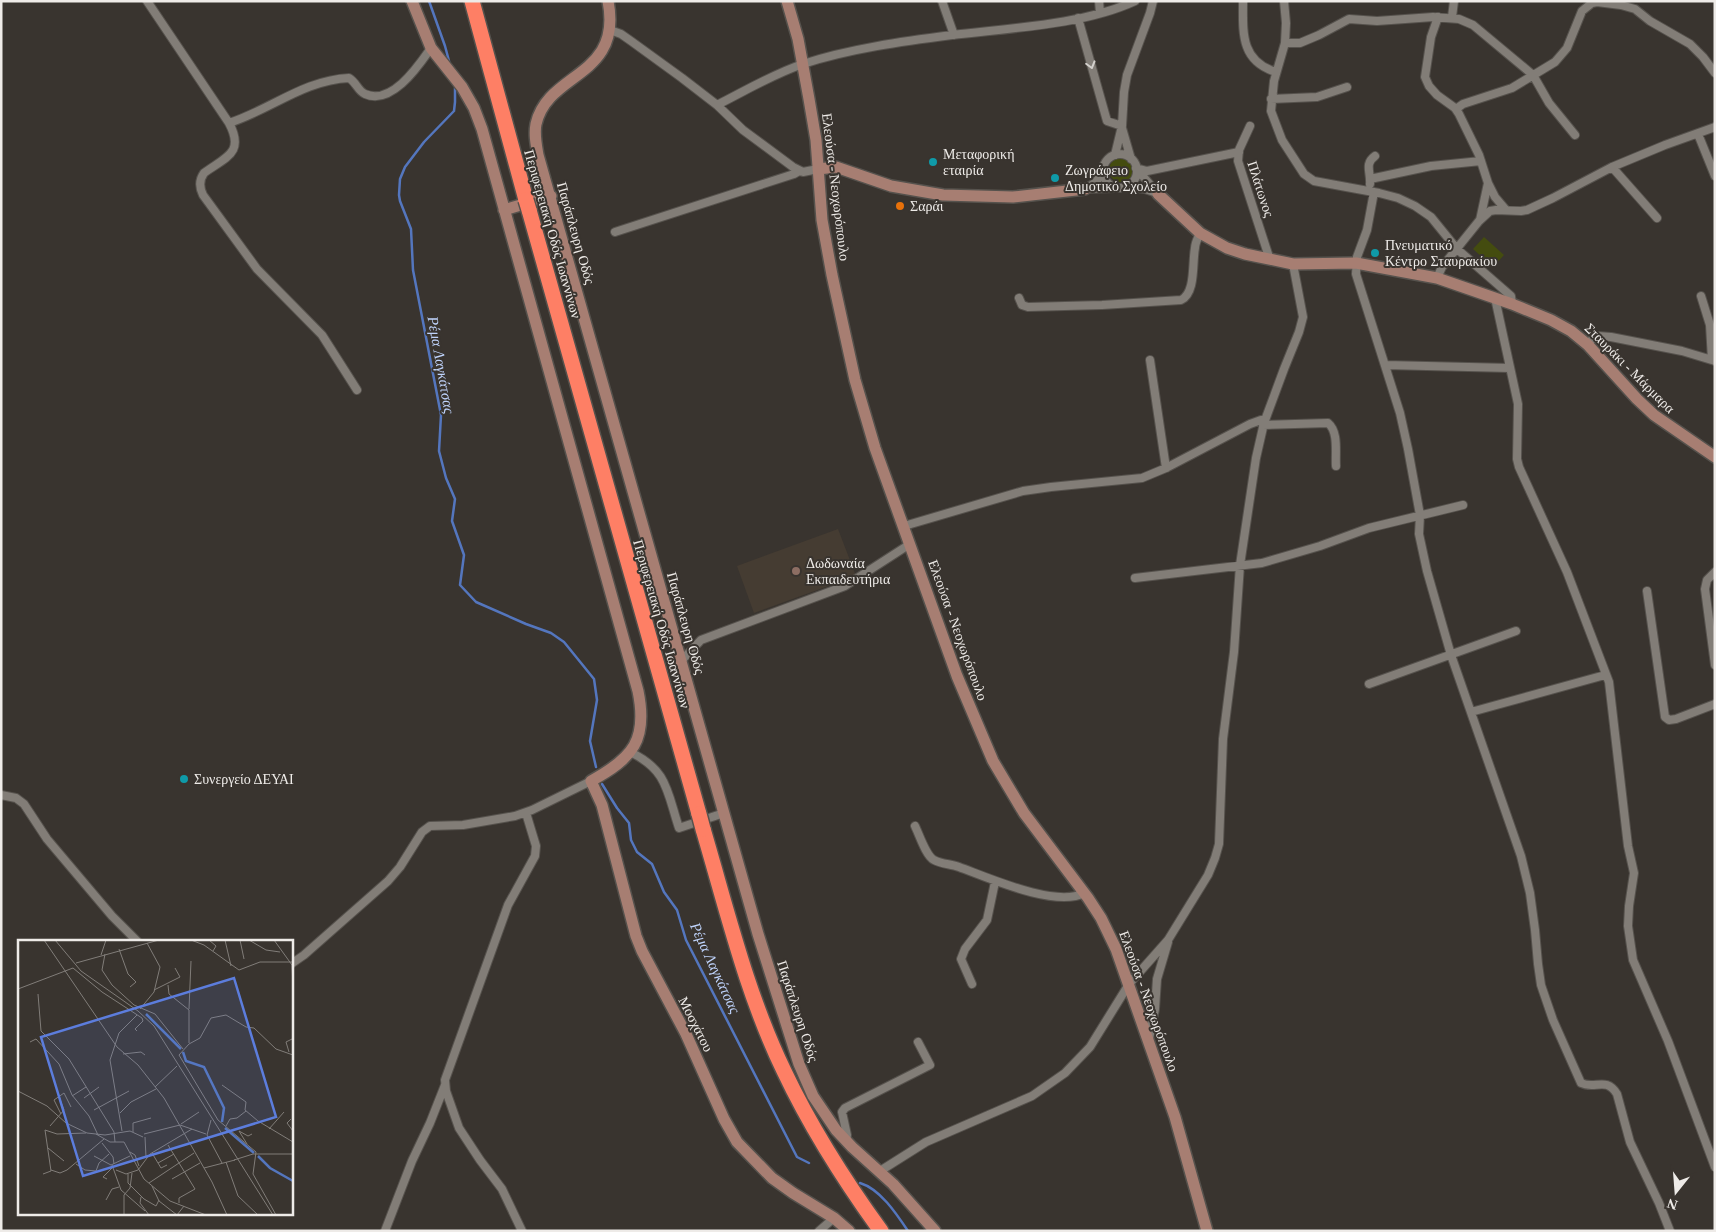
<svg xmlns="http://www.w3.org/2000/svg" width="1716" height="1232" viewBox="0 0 1716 1232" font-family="'Times New Roman',serif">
	<rect width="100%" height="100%" fill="#39342f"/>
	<path fill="#453c32" d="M838 529 856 576 754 613 737 566Z"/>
	<path fill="#444c0f" d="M1109 170a12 12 0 1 1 24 0a12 12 0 1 1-24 0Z
		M1484 237 1504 255 1493 267 1473 249Z"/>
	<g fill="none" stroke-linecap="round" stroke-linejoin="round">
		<path stroke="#5476be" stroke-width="2.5" d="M429 1 445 46 449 61
			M455 88V102L454 111 424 142 405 167 400 179 399 195 400 201 411 229 413 270 441 415 439 451 446 478 455 499 452 521 464 555 460 585 476 602 526 624 551 633 564 642 594 679 597 700 590 741 596 767
			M602 784 617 808 629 823 631 840 637 852 652 864 664 892 677 910 686 940 797 1157 809 1163
			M860 1183C880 1189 896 1213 908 1231"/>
		<g stroke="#56524d" stroke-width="10">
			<path id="street" d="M147 1 229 123C245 153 226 157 204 173 199 180 199 187 203 195L257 269 322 335 357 390
				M942 1 954 35
				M1099 1 1100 13
				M1243 1C1243 32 1240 61 1276 72
				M1284 1 1286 23 1285 43 1274 81 1271 111 1282 140 1304 174 1314 181 1379 193 1398 198 1415 206 1431 217 1457 249 1511 296 1512 304
				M1438 17 1431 37 1425 77 1429 86 1437 95 1455 108 1459 114 1479 155 1488 183 1480 220
				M1452 17 1454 1
				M1078 18 1107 121 1122 126
				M610 30 621 34 631 41 682 78 717 105 743 130 793 167 803 172 818 169
				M1285 43H1300L1319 35 1349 19 1377 21 1433 17 1459 19 1473 25 1533 75 1549 103 1575 135
				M1271 99 1317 97 1347 87
				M717 105C745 91 773 74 803 64 848 49 905 41 952 35 1010 28 1083 25 1135 1
				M1456 109 1463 104 1512 88 1555 62 1567 48 1582 11 1592 3 1597 2 1621 5 1635 9 1650 21 1690 44 1703 57 1715 73
				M229 123C270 110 304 80 349 78 356 82 358 91 365 94 392 106 419 65 431 48
				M1250 126 1239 150 1238 161 1270 260
				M1122 128 1131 159
				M1698 134 1715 176
				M1103 171a17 17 0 1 1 34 0a17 17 0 1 1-34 0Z
				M1115 155 1122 126 1124 92 1127 75 1150 13 1153 1
				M1612 167 1657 218
				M1136 168 1147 171 1239 152
				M1136 168 1158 194
				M1370 179 1431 166 1481 161
				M1488 183 1495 197 1506 210
				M1370 184C1371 172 1364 164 1375 156
				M1127 187 1145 189 1157 193
				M1085 189 1115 188
				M1085 189 1096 182 1103 172
				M1374 192 1367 230 1357 257 1356 274 1400 413 1408 449 1420 515 1419 534 1427 571 1451 655 1521 856 1530 893 1535 930 1538 964 1541 985 1553 1020 1581 1083C1595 1090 1606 1076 1617 1094L1630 1142 1659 1203 1670 1231
				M615 232 794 174 799 171
				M1437 278 1442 267 1479 221 1490 211 1496 210 1521 211 1527 210 1553 198 1612 167 1665 145 1715 127
				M1701 296 1710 325 1712 360
				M1019 298 1022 305 1028 307 1102 305 1181 300C1196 293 1192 263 1195 248 1195 243 1198 238 1200 233
				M1495 298 1518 404 1517 459 1519 467 1567 572 1609 682 1628 846 1634 873 1629 906 1628 926 1633 960 1668 1041 1715 1167
				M1587 343 1598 336 1611 337 1682 351 1715 361
				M1150 360 1166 468
				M1385 365 1510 368
				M1263 425 1328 423C1339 432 1335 453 1336 466
				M904 526 1023 491 1051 487 1142 478 1166 468 1250 424 1261 420 1265 421
				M1715 572 1707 580 1705 589 1715 665
				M1135 578 1262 563 1320 546 1369 528 1463 505
				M1647 591 1665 717 1669 720 1676 719 1715 704
				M681 661 701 640 845 586 910 544
				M1369 684 1516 631
				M1471 712 1605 675
				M630 752C668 770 667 792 679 828L724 813
				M1 795 16 798 24 804 47 839 112 916 137 941
				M915 826C919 834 926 856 934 860 941 864 951 864 959 867 989 878 1056 908 1084 893
				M291 964 304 955 388 881 400 867 422 832 430 826 463 825 515 816 532 810 591 781
				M972 984 961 959 965 949 987 920 995 882
				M1149 1039 1155 1009 1157 979 1168 942
				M846 1141 847 1135 842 1112 845 1108 930 1065 918 1042
				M880 1171 926 1142 1032 1096 1065 1073 1090 1047 1129 984 1168 940 1208 875 1215 858 1219 844 1223 739 1234 652 1240 565 1256 458 1264 423 1284 369 1299 332 1303 317 1293 264
				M385 1231 412 1161 430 1123 445 1085
				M522 1231 502 1189 480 1160 459 1128 446 1091 445 1080 508 905 535 856 536 846 526 813
				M819 1231 834 1218"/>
		</g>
		<g stroke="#56524d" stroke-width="14">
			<path id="secondary" d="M412 1 431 48 462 87 474 108 482 129 638 691C648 740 633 758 591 781L602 805 636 936 642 951 686 1034 724 1119 737 1142 772 1178 793 1193 834 1218 849 1231
				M608 1C623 78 548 71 536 124 534 134 536 144 538 155L758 934 799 1064 813 1096 836 1130 852 1147 893 1184 935 1231
				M787 1 798 39 809 99 816 140 822 220 832 275 855 380 875 448 957 676 993 761 1024 813 1088 898 1101 918 1116 949 1175 1117 1207 1231
				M818 169 836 167 891 186 943 195 1013 197 1085 189
				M1158 194 1200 233 1227 248 1245 254 1293 264 1356 263 1437 278 1512 304 1551 320 1571 331 1588 345 1637 399 1654 415 1715 457
				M504 210 551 196"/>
		</g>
		<g stroke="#56524d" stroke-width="18">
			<path id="highway" d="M472 1 526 200
				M529 210 699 814
				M703 829C727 910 747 995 784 1071 811 1128 844 1180 881 1231"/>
		</g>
		<use href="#street" stroke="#827d77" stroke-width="8"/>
		<use href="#secondary" stroke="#a77e72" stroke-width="11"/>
		<use href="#highway" stroke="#fe7f65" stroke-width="15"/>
		<g stroke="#56524d" stroke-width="18" stroke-linecap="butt">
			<path id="highway-bridge" d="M526 200 529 210
				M699 814 703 829"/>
		</g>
		<use href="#highway-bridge" stroke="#fe7f65" stroke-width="15"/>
	</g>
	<defs><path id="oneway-chevron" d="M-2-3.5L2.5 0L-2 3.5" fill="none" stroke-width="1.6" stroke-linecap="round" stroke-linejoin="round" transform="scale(1.25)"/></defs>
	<use stroke="#d3d0cc" href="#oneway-chevron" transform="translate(1091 65) rotate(74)"/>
	<g fill="#0f9aa8" stroke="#39342f" stroke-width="2">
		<circle cx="933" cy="162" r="5"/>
		<circle cx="1055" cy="178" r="5"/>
		<circle cx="1375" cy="253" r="5"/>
		<circle cx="184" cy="779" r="5"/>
	</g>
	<circle fill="#e8710a" stroke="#39342f" stroke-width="2" cx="900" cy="206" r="5"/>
	<circle fill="#8d6e63" stroke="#39342f" stroke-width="2" cx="796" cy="571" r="5"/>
	<g text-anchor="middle" stroke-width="4" stroke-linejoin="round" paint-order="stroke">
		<g font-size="14" fill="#eeebe8" stroke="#39342f" text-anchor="start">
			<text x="943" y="159">Μεταφορική<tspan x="943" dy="16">εταιρία</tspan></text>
			<text x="1065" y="175">Ζωγράφειο<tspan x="1065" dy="16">Δημοτικό Σχολείο</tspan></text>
			<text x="910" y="211">Σαράι</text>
			<text x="1385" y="250">Πνευματικό<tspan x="1385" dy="16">Κέντρο Σταυρακίου</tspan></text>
			<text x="806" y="568">Δωδωναία<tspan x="806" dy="16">Εκπαιδευτήρια</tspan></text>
			<text x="194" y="784">Συνεργείο ΔΕΥΑΙ</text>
		</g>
		<g font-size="14" fill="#eeebe8" stroke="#39342f">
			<text transform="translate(836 187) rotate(83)" y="5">Ελεούσα - Νεοχωρόπουλο</text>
			<text transform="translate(1261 189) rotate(72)" y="5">Πλάτωνος</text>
			<text transform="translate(576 233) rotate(74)" y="5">Παράπλευρη Οδός</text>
			<text transform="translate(553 234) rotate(74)" y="5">Περιφερειακή Οδός Ιωαννίνων</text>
			<text transform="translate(1630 368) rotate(45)" y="5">Σταυράκι - Μάρμαρα</text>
			<text transform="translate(686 623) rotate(74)" y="5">Παράπλευρη Οδός</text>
			<text transform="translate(662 624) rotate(74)" y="5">Περιφερειακή Οδός Ιωαννίνων</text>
			<text transform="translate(958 630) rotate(70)" y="5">Ελεούσα - Νεοχωρόπουλο</text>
			<text transform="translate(1149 1001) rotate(70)" y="5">Ελεούσα - Νεοχωρόπουλο</text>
			<text transform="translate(798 1011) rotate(72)" y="5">Παράπλευρη Οδός</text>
			<text transform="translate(696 1024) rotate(63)" y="5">Μοσχάτου</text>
		</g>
		<g font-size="15" font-style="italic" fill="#bfd3fb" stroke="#39342f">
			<text transform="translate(441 365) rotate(80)" y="5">Ρέμα Λαγκάτσας</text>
			<text transform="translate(715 968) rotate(65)" y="5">Ρέμα Λαγκάτσας</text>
		</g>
	</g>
	<g transform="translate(18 940)">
		<rect width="275" height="275" fill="#39342f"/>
		<path fill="none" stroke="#5476be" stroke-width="2.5" d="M128 74 163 109M165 112 168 121 186 127 206 168 204 182M207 188 236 213M240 216 252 228 275 241"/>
		<path fill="none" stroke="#817d79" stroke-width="1" d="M26 0 99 107 120 125 146 158 194 242 209 275M37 0 63 31 120 71 136 86 255 275M173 0 186 5 221 30 242 22H275M191 0 198 6 195 11M207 0 213 26M222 0 226 19M231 0 248 10 262 12M256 0 274 25 275 48M101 9 110 34 118 42 112 47M87 14 84 30 94 45 116 65 137 74 165 109M83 15 88 0M58 23 141 0M150 45 151 54 171 70V103M0 49 55 28 84 52 124 78M136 50 162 37 157 28M20 54 23 91 51 119 96 192 97 202M122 69 136 52 142 27 129 3M171 69 173 21M119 91 117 89 125 81 124 78M12 102 18 99 41 124 54 155 71 176 80 195M271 112 268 102 274 99 275 102M105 114 123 112 127 115M204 145 228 162 227 170 240 181 275 202M137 147 159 126M0 151 29 166 48 183 69 193 87 195 112 191 125 197M54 156 68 147M66 158 81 147M76 170 111 151M102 173 113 162 138 149M43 174 36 160 46 153 53 167M273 179 269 183 275 191M193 180 189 195 204 223M163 184 181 172M32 186 46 170 41 157M208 186 212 179 219 178 228 171M251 189 266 172M104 191 92 120 101 93 119 75M115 192V183L133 178M78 194 92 202H106L126 239 152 261 188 275M126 194 162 185 188 194M127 197 128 217M84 203 95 217 96 224M229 204 221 191 230 196 234 194M150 205 177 249 161 258V263M30 208 46 221M112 212 117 215 121 226M134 213 143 228 149 225M76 216 93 225 112 216M216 220 235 214H275M208 222 220 256 240 275M140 223 156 214M58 224 67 230 78 231 81 223 91 214M94 225 103 250 127 271M186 228 217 220M33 230 42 233 49 230 86 199M98 230 108 234 120 230M120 230 132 214 174 189M25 234 33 231 27 190 39 194 68 193M110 234V243L126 259 138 266 141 260M89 239 85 237 95 227M154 239 182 223M131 243 176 213M134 246 141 261 159 275 166 266M123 257 122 263 131 275M88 260 94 249 101 247M106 275V255L112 248 114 233M258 275 235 234 238 212 200 180 161 115 171 104 182 98 193 78 208 75 228 87 236 88 258 109 275 115"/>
		<path fill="#5c7ddd" fill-opacity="0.15" stroke="#5c7ddd" stroke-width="2.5" d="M216 38 258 177 65 236 23 97Z"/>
		<rect width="275" height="275" fill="none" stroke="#eeebe8" stroke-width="2.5"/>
	</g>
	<rect width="1716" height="1232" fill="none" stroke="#eeebe8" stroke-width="5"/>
	<g transform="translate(1676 1192) rotate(197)" stroke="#39342f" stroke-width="4" paint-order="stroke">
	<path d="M0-4L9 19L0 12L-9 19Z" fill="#eeebe8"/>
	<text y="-8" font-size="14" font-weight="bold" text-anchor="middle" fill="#eeebe8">N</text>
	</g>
</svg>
